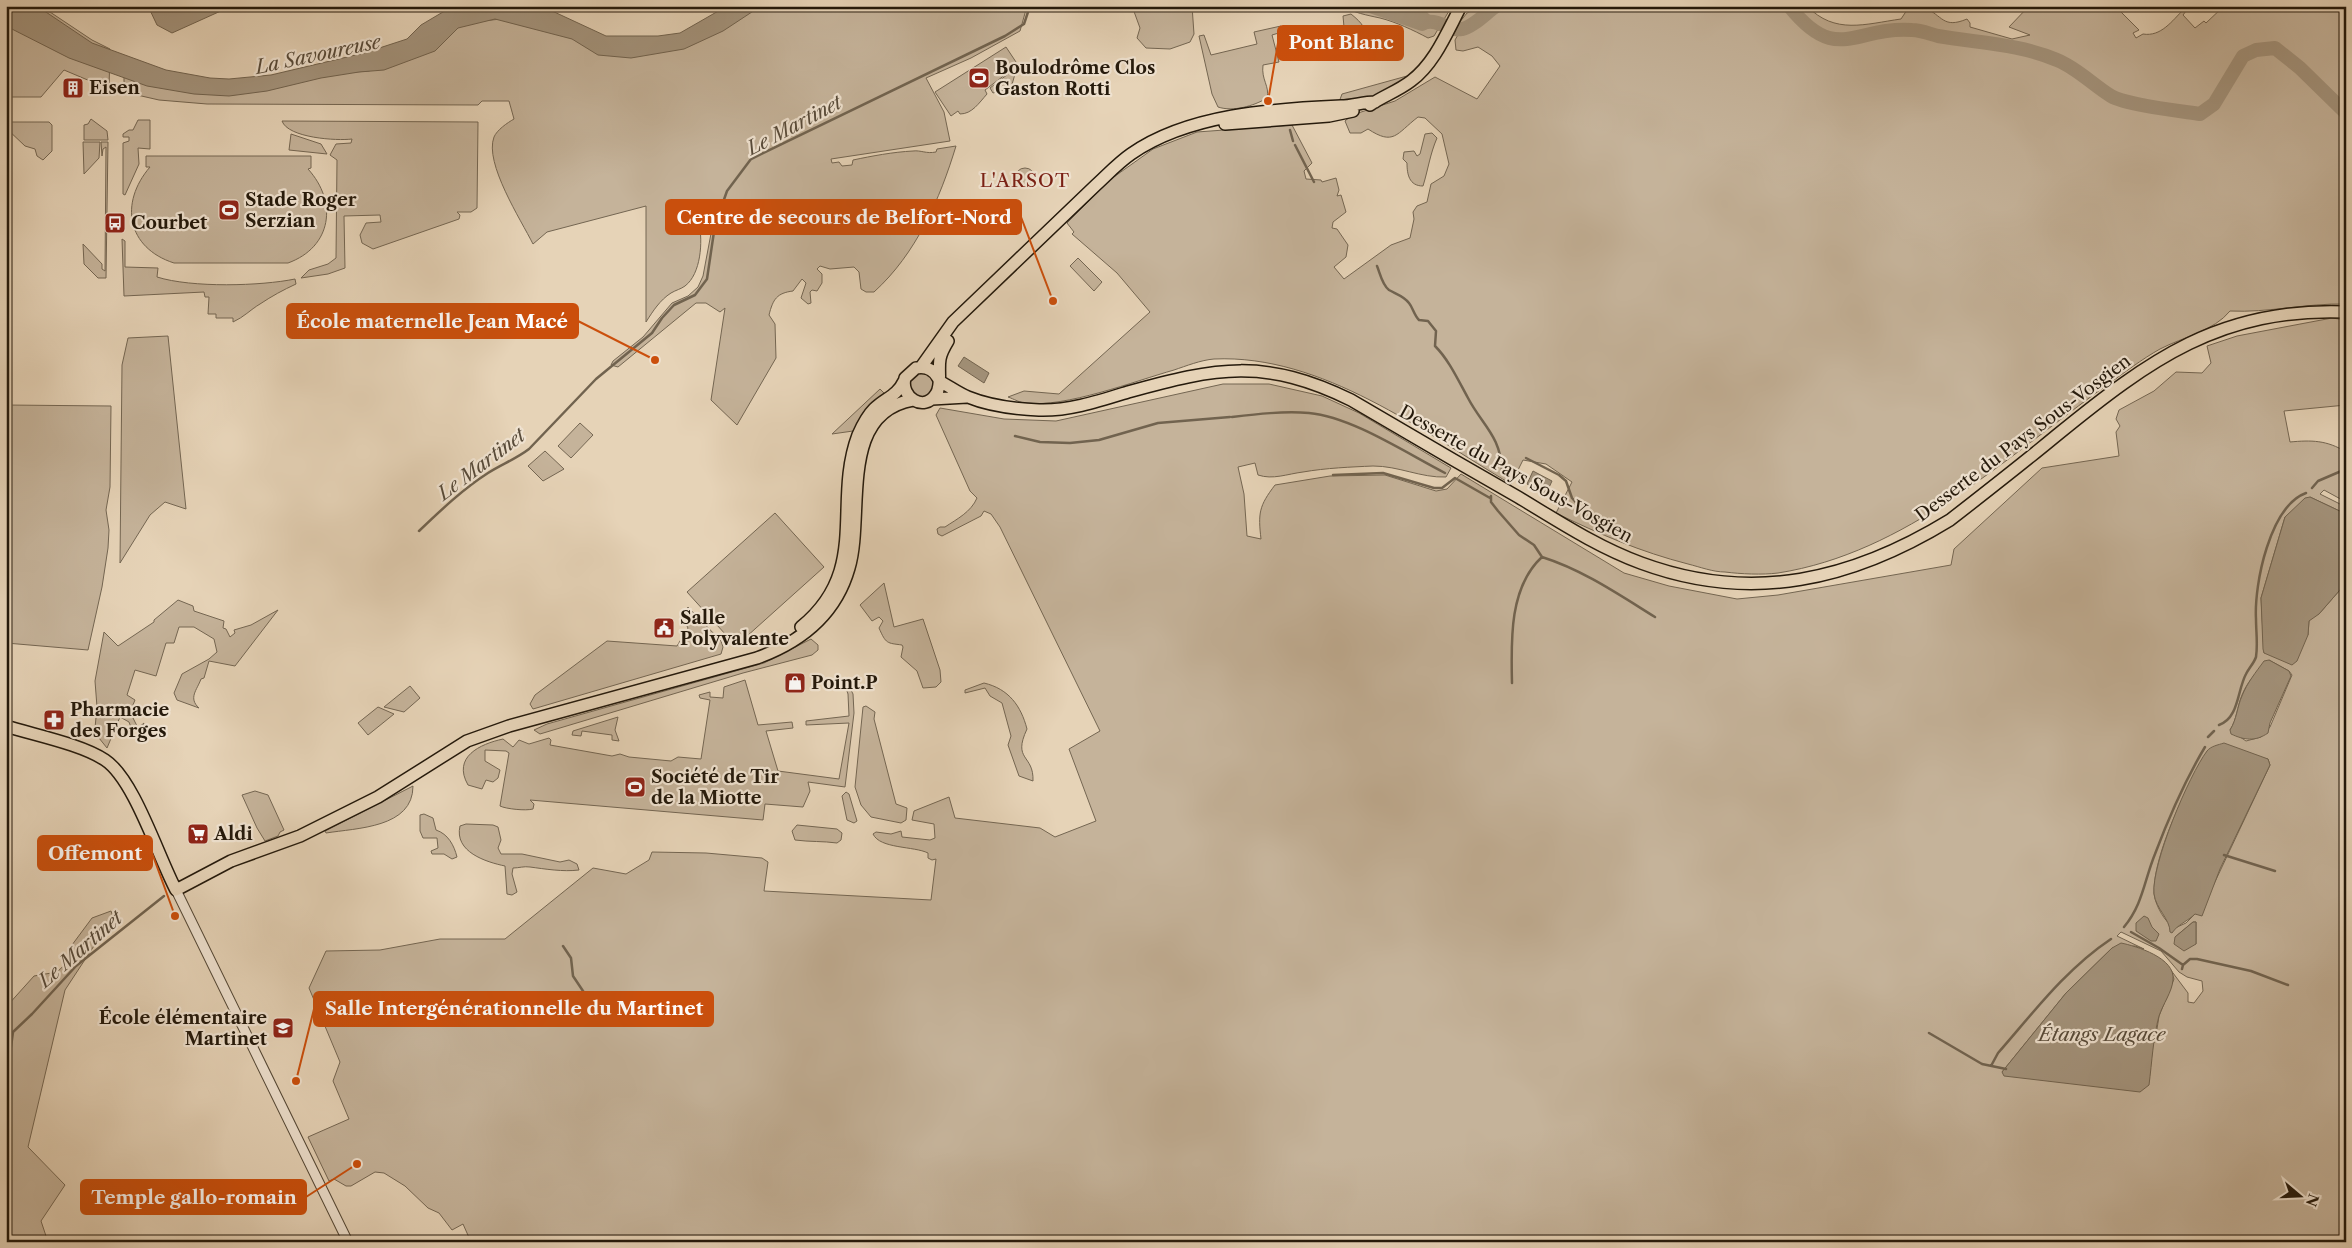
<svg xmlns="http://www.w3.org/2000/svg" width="2352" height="1248" viewBox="0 0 2352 1248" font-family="'Libre Caslon Text',serif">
	<rect width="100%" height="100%" fill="#e6d3b7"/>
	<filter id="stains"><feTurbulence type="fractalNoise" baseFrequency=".004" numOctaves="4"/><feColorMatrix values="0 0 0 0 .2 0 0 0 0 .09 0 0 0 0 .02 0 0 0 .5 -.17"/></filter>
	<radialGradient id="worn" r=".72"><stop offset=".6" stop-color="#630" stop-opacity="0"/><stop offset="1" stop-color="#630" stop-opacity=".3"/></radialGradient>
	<path fill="#c5b39a" stroke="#746652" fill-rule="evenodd" d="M6 6H41L92 40 110 49 109 89 64 70 41 97H6Z
		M758 6H1027L1020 31 971 58 926 78 944 112 950 141 831 159 832 163 839 162 842 166 852 165 853 160C872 156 893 152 913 151 921 150 926 154 936 152L937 149 956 146C940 199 916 254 874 292H866L861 289 859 272 854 267 830 269 820 266 817 269 822 274V283L817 291 812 290 810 292 811 303 808 304 801 298 806 283 802 279 793 291C777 293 773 299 769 315L775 324 776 358 737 425 711 400 725 308 720 312 706 303H696L618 367 611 365 613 361 643 337 672 303 688 296 698 287 703 276 713 223 699 224C703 241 701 274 685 286 681 289 676 290 671 293 660 300 653 311 646 322V206L547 232 533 244C521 220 484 163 494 137 497 130 507 123 514 119L509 101H482L478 105 207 104 159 100 124 92V75L156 86 369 71 463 23 501 19 528 25 625 54Z
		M1132 6H1192L1194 34 1190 42 1170 49 1146 48 1137 38 1140 28Z
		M1342 6H1452L1434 36 1428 38C1413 30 1396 22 1380 18 1366 15 1355 13 1342 6Z
		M1807 6C1835 35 1865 24 1901 19L1907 10 1924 7C1943 16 1943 29 1967 19L1970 23V27L2012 39 2030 35 2009 27 2029 6H2118L2117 8 2139 30 2133 33 2136 38 2143 34C2161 37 2172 21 2184 9L2186 11 2183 15 2195 28 2204 21 2206 23 2224 6H2346V304C2307 303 2268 313 2230 311 2214 331 2183 337 2160 349 2142 359 2124 373 2107 385 2005 458 1906 553 1778 573 1762 575 1741 574 1725 572 1713 572 1700 567 1688 564 1641 552 1599 534 1556 513L1572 482 1546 464 1523 460 1511 484C1423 432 1322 354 1214 359 1201 360 1186 366 1174 370 1135 381 1065 408 1026 403 1020 403 1014 399 1008 397L1024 391 1059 394 1150 312 1117 273 1072 234 1074 232 1067 223 1111 179 1153 149 1197 132 1292 125 1312 163 1304 171 1306 179 1321 180 1322 182 1336 178 1339 190 1337 196 1341 195 1346 212 1333 222 1332 228 1337 229 1348 245 1346 257 1334 267 1344 279 1391 245 1410 238 1414 219 1413 212 1417 206 1427 202 1431 184 1444 176 1449 164 1442 134 1425 118 1418 117C1396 134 1394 146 1368 129L1361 133H1350L1345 121 1352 115 1395 101 1435 77 1477 99 1500 66 1492 56 1478 47 1463 51 1456 50 1455 40 1459 33 1470 31 1478 24 1474 19 1462 24 1459 23 1467 13 1482 6Z
		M1351 14C1362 23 1368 29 1366 45L1361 49 1352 47 1344 27 1343 16Z
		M1281 26 1282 32 1272 35 1279 62 1263 65C1261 80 1270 86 1267 98 1254 106 1233 112 1218 107L1212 94 1199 36 1204 35 1211 55 1257 44 1254 32Z
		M1006 47 1018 65 985 90 987 94C979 103 972 114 960 114L958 111 951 116 935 92Z
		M1017 67 1011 88 993 93 990 88Z
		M1407 76C1393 96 1362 99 1339 102L1342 94Z
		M91 119 107 131 108 140H84V125L88 124Z
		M138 120H150V149L138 148 139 164 125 195 123 194V143L129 141V137H123V134L129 130H133Z
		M282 121 478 122 477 208 471 212H457L460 215 459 219 373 249 362 243 360 235 366 223 381 222 380 215 344 216 345 268 328 274 301 278 309 270 328 264 336 258 337 160 330 155 336 144 351 143 352 139C337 141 288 138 282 121Z
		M6 122H49L52 125V151L43 160 37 156 35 149 25 146 6 128Z
		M1432 133 1437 138C1430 154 1428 170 1423 186 1409 186 1407 174 1407 163L1403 159 1404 152 1414 151 1417 156 1420 154 1425 134Z
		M291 134 321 144 327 154 289 150Z
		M83 142H100L99 158 84 174Z
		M101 142H108L106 278H98L84 264 83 244 102 264V269L105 271 106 147 103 149 102 156Z
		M146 156H311V168L308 169C338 202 332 247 288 263H174C127 248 119 203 150 167H146Z
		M1015 178a10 10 0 1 1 20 0a10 10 0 1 1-20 0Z
		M122 239 125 241V267L158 268 157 277C192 288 261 286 295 279L296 284C283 290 272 296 260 304 250 310 244 317 233 322V318H216V314H208L209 297H205L204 292 124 296Z
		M1078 258 1102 282 1094 291 1070 266Z
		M2332 318 2346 320V405L2284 411 2290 442C2311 440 2327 440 2346 452V502L2324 490 2320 494 2346 507V514L2310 497 2285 517 2261 598 2264 653 2308 635 2309 621 2313 616 2319 614 2346 583V1242H471L463 1224 452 1230 439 1213 428 1208 405 1186 384 1173 375 1172 351 1186H346L334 1179 329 1181 308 1137 349 1119 333 1081 340 1062 309 988 326 951 380 950 440 939H505L593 868 626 874 649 860 652 852 706 853 762 858 768 862 764 891 931 900 936 859 932 860 928 858V853C914 846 880 849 873 834L876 832 891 834 901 831 902 837 930 840 935 838 934 824 912 820 914 811 949 797 955 818 1040 828 1055 837 1096 821 1069 749 1100 731 1000 527 991 514 984 511 981 516 942 536 938 534 937 529 940 527H945C957 519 971 512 977 498L970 491 936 415 940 408 1004 419 1056 421 1223 384H1269L1322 396 1359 413 1451 468 1446 477C1421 478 1399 466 1373 466 1351 467 1326 468 1303 472 1287 474 1273 480 1258 475L1255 463 1238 467 1244 494 1247 536 1261 539C1258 513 1259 506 1275 485L1330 476 1385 475 1436 491 1447 489 1461 474 1624 573 1669 586 1737 599 1778 595 1951 565 1954 549 2042 468 2119 456 2116 432 2120 426 2116 419 2119 410 2154 391 2176 372 2202 373 2211 363 2207 346 2237 336ZM2269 660 2289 671 2292 675 2270 727 2261 737 2246 741 2230 730C2237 719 2237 707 2242 695 2248 680 2258 671 2269 660ZM2208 750 2268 759 2270 765 2213 886 2195 914 2186 923 2175 928C2165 923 2155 905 2154 893 2153 854 2188 784 2208 750ZM2193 922H2196V944L2175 937ZM2121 932 2161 951 2179 972 2187 977 2202 981 2203 991 2194 1003 2188 1002V993L2170 969 2174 979 2159 1016 2155 1042 2002 1072 2066 993 2112 948 2135 946 2144 949 2117 936Z
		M168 336 186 509 165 502 150 515 120 563 122 365 128 338Z
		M909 384a13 13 0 1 1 26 0a13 13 0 1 1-26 0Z
		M880 389 887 396 853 431 832 434Z
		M6 405 111 406 110 487 106 510 109 530 108 548 102 587 88 650 6 643Z
		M580 423 593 435 571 458 558 446Z
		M545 451 564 469 543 481 528 466Z
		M775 513 824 567 736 646 687 592Z
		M884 583 894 627 923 619 940 670 941 682 936 687 923 688 917 671 901 657 903 647 902 645C887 643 886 644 879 628L883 621 879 617 872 621 860 605Z
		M178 600 193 606 194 611 224 621 223 628 226 629 230 637 235 633 234 630 251 625 278 610 235 666 209 661 204 678 201 679C197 690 188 698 199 708L177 700 174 693 182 674 209 659 217 652 214 639 194 627H179L174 643H166L156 676 135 670 127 695 135 700 130 712 138 728 144 723 142 728 132 730 129 722 120 717 107 748 99 738 95 728 97 707 95 681 104 632 118 646 154 622V620Z
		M688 607 721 641 723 647 721 654 533 709 530 704 535 695 607 641 677 646 688 628 682 617Z
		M811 639 818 645V650L812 655 743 673 540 734 534 730 547 724 764 663Z
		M745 680 758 725 792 722 793 728 766 731 778 771 839 779 849 723 806 725V721L849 716 848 694 844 683 846 680 853 694 854 713 845 787 808 782 810 791 803 807 765 804 763 820 530 800 534 804 533 809C526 811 506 809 500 806L509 753 506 751 485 750V761L500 770 498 778 493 782 486 780 482 789 468 785C452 757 480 744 503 739L513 747 519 740 529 744 549 738 551 740 550 745 612 756 620 754 629 757 671 761 678 757 701 759 710 700 700 698 699 695 710 692V697L723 698 724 687Z
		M984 683C1009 689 1021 706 1027 729 1012 761 1034 754 1033 781L1019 776 1008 745 1011 736 1002 703 990 696 985 688 965 693V690Z
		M410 686 420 698 404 712 384 707Z
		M866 706 875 712 874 719 896 804 907 808 906 820 901 823 871 817 861 805 855 787 863 707Z
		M378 707 394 714 368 735 358 723Z
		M618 717 615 730 619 741 612 740V735L582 731 581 736 572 735 573 731Z
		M413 786C413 828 357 828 326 833L325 831Z
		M255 791 268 795 284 830 280 832 278 836 265 841 257 828 242 795Z
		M846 792 849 794 857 821 854 823 847 820 842 796Z
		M424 814 433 818 436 830C448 834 454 845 457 857L452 859 444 854H432L431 851 438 848 437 838H423L420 831V815Z
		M466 824 493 825 498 827 501 840 498 848 501 854H522L560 862 569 860 577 864 579 870C563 872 545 869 530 867 524 866 519 868 513 868L512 874 517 892 512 895 507 894 505 866C486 862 454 852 460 826Z
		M797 825 837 829 842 833 841 840 837 843C823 841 810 842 795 840L792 831Z
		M111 911 113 917 65 990 28 1147 65 1185 41 1221 48 1242H6L7 1006 34 976 57 972 74 956 69 949 92 918Z"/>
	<path fill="#a4947d" stroke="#71634f" d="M6 6H37L92 43 166 70 210 78 229 79 271 75 364 53 407 39 421 25 453 6H536L550 10 606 36H658L680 33 727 6H761L723 31 684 49 631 58 598 55 572 39 495 19 458 28 435 51 384 70 359 72 321 78 267 91 229 96 194 94 147 86 69 58 6 26Z
		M148 6H225L223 10 172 33 157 25Z
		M964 357 989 373 984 383 958 366Z
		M1533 471 1552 481 1546 494 1527 484Z
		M2310 497 2346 514V583L2319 614 2309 621 2308 635 2297 661 2292 665 2264 653 2263 649 2261 598 2285 517 2305 498Z
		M2269 660 2289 671 2291 676 2270 723 2268 733C2255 742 2244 740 2231 734L2230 730C2237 719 2237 707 2242 696 2247 683 2256 672 2264 661Z
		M2224 743 2268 759 2270 765 2220 869 2202 916 2195 914C2188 921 2177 925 2172 933L2170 932C2170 919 2156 909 2154 894 2151 865 2189 775 2207 751 2211 746 2218 745 2224 743Z
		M2144 916 2148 918 2152 927 2159 934 2156 941H2151L2136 931V923Z
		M2193 922H2196V944L2184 951 2174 944 2175 937Z
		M2121 943C2136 946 2176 958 2173 980 2172 992 2163 1004 2159 1016 2153 1038 2152 1062 2149 1085L2140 1092 2004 1076 2002 1072 2066 993 2112 948Z"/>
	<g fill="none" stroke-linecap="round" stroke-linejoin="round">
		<path stroke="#71634f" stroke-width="2.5" d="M1290 130 1293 141
			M1295 145 1314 182
			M1377 266C1380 273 1382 285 1389 290 1396 294 1404 296 1409 303 1413 308 1414 315 1419 320L1428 321 1436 331 1435 346C1449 360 1458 380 1468 398 1482 425 1501 436 1502 471
			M1232 417C1257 414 1283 411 1309 413 1352 417 1406 453 1445 473
			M1015 436 1040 442 1070 443 1099 440 1158 423 1230 417
			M1526 458 1559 475 1566 481 1572 498 1580 507 1601 518
			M1333 475 1383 473 1434 488H1442L1455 478 1490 498
			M2312 488 2318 481 2346 469
			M1491 496V502L1498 511 1519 535 1534 545 1542 557C1583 570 1618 594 1655 617
			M419 531C441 510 463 489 488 473 502 464 516 459 529 449L596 379 652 333 662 318 674 305 695 295 707 279 715 225 727 191 751 159 1005 36 1024 24 1030 6
			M1512 683C1511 641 1509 587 1542 557
			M2219 725C2239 718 2237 691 2246 674 2249 668 2254 663 2256 657 2258 644 2256 632 2256 619 2254 584 2270 506 2306 493
			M2208 737 2214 731
			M2224 855 2275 871
			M2124 927C2143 904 2144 881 2155 854 2169 817 2184 782 2205 747
			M2131 932 2159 948 2183 965 2182 969
			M563 946 571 958 573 976 593 1006
			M2183 965 2190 959H2197L2251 971 2288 985
			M1929 1033 1982 1064 2006 1069
			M1991 1066 1998 1053C2033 1013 2066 969 2111 939
			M6 1083 13 1032 32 1014 76 966 164 896"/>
		<path stroke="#a4947d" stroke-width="14" d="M1370 6 1422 24C1435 16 1449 32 1462 29 1473 27 1486 13 1496 6
			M1411 6 1427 22
			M1789 6C1837 66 1854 26 1912 30 1921 30 1930 34 1938 36 1978 43 2020 44 2057 60 2077 68 2093 85 2111 96 2126 105 2180 111 2200 114L2214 104 2243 56 2256 50 2275 48 2300 68 2346 113"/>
		<g stroke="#544836" stroke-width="11">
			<path id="minor" d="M176 890 348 1242"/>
		</g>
		<g stroke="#24190b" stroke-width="14">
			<path id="major" d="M1370 105C1383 96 1398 91 1411 81 1435 63 1447 32 1461 6
				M1225 124 1329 116 1353 111
				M921 367 953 322 1096 185C1108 174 1118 163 1131 154 1188 114 1273 109 1341 106 1352 106 1363 102 1375 102
				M938 378C933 369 926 366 916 368L905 378C900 397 924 413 936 394 942 385 938 370 940 359 941 353 945 346 948 341
				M939 381C949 386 958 393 968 397 990 406 1016 409 1039 410 1069 411 1099 401 1128 392 1217 367 1265 358 1351 400 1407 433 1462 465 1518 497 1558 521 1597 547 1641 563 1752 604 1852 580 1950 520 1986 492 2022 464 2057 435 2149 360 2221 307 2346 312
				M932 399 967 397
				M801 627C871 570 832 504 858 435 862 426 867 416 874 409 885 398 897 396 904 381
				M6 726C34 735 81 744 105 760 134 779 158 856 176 890L231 861 300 836 378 797 467 741 509 726 757 658C801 642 836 614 849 568 865 515 837 413 913 400"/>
		</g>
		<use href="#minor" stroke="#efe2d0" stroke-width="9"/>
		<use href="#major" stroke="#e6d3b7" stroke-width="11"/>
	</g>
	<defs>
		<g id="stadium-square" transform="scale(1.125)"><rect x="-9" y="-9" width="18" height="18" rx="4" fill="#8f2418" stroke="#efe2d0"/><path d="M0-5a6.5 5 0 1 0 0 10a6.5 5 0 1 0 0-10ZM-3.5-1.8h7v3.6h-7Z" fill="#fff"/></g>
		<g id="building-square" transform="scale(1.125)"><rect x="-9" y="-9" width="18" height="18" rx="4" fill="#8f2418" stroke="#efe2d0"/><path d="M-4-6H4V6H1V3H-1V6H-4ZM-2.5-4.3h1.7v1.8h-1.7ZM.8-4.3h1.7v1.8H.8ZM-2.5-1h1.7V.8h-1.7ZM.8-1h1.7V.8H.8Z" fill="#fff"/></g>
		<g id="bus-square" transform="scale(1.125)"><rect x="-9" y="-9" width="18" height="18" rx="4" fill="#8f2418" stroke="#efe2d0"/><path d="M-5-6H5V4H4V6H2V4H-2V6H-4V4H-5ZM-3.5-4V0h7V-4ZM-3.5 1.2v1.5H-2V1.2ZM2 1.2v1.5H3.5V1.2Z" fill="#fff"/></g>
		<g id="civic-square" transform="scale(1.125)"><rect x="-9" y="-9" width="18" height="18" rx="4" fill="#8f2418" stroke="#efe2d0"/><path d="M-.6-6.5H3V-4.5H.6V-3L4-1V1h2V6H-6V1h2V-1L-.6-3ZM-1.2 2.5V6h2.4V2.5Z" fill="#fff"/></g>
		<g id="shop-square" transform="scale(1.125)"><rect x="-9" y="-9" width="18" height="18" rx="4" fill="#8f2418" stroke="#efe2d0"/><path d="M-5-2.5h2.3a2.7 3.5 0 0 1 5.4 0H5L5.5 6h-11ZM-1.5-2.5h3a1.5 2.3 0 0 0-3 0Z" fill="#fff"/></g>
		<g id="pharmacy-square" transform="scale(1.125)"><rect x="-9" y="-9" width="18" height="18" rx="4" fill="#8f2418" stroke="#efe2d0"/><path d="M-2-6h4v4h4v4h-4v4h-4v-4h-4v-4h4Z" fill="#fff"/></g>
		<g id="supermarket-square" transform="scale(1.125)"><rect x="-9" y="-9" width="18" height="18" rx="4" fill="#8f2418" stroke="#efe2d0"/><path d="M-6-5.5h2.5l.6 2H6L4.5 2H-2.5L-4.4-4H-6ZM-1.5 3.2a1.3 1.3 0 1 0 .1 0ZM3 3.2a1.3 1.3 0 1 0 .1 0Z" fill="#fff"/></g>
		<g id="school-square" transform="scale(1.125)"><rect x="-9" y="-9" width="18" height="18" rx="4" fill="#8f2418" stroke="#efe2d0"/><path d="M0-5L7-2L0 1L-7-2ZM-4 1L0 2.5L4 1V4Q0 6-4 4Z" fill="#fff"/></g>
	</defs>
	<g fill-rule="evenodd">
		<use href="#stadium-square" x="979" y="78"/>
		<use href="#building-square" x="73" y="88"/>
		<use href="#stadium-square" x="229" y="210"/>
		<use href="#bus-square" x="115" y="223"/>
		<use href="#civic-square" x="664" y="628"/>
		<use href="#shop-square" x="795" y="683"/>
		<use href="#pharmacy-square" x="54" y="720"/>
		<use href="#stadium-square" x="635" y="787"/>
		<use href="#supermarket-square" x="198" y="834"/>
		<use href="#school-square" x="283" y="1028"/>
	</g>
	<g text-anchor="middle" stroke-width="4.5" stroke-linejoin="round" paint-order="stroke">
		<g font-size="18" font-weight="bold" fill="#24190b" stroke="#efe2d0" text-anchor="start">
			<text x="995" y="74">Boulodrôme Clos<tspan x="995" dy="21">Gaston Rotti</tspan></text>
			<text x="89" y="94">Eisen</text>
			<text x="245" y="206">Stade Roger<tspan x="245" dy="21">Serzian</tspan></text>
			<text x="131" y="229">Courbet</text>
			<text x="680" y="624">Salle<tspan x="680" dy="21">Polyvalente</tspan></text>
			<text x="811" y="689">Point.P</text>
			<text x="70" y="716">Pharmacie<tspan x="70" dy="21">des Forges</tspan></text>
			<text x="651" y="783">Société de Tir<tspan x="651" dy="21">de la Miotte</tspan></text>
			<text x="214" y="840">Aldi</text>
			<text x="267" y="1024" text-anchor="end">École élémentaire<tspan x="267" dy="21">Martinet</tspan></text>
		</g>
		<g font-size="18" fill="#24190b" stroke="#efe2d0">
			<text transform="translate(2023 438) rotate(-37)" y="6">Desserte du Pays Sous-Vosgien</text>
			<text transform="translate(1516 474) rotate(29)" y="6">Desserte du Pays Sous-Vosgien</text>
		</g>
		<g font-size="19" font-style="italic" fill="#574a39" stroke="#efe2d0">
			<text transform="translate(318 54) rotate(-12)" y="7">La Savoureuse</text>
			<text transform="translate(794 125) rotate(-28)" y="7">Le Martinet</text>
			<text transform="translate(481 464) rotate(-37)" y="7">Le Martinet</text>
			<text transform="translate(80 949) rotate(-41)" y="7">Le Martinet</text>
			<text x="2102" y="1041">Étangs Lagace</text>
		</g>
		<g font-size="19" letter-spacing="1" fill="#7a1f14" stroke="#efe2d0">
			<text x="1025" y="187">L'ARSOT</text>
		</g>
	</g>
	<path fill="none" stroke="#cb4f0c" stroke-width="2" d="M1268 101L1278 43M1053 301L1021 217M655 360L578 321M175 916L152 853M296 1081L314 1009M357 1164L306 1197"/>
	<g fill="#cb4f0c" stroke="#efe2d0" stroke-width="2">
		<circle cx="1268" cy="101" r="5"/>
		<circle cx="1053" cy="301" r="5"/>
		<circle cx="655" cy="360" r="5"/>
		<circle cx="175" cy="916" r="5"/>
		<circle cx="296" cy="1081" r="5"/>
		<circle cx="357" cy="1164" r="5"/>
	</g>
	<g fill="#cb4f0c" stroke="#cb4f0c" stroke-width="2">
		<rect x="1278" y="26" width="125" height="34" rx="5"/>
		<rect x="666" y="200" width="355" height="34" rx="5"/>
		<rect x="287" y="304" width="291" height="34" rx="5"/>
		<rect x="38" y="836" width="114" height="34" rx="5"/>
		<rect x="314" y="992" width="399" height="34" rx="5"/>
		<rect x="81" y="1180" width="225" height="34" rx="5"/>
	</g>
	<g font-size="19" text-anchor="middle" font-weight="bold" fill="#fff">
		<text x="1341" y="49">Pont Blanc</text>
		<text x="844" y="224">Centre de secours de Belfort-Nord</text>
		<text x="432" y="328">École maternelle Jean Macé</text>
		<text x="95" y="860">Offemont</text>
		<text x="514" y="1015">Salle Intergénérationnelle du Martinet</text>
		<text x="194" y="1204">Temple gallo-romain</text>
	</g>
	<rect width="2352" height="1248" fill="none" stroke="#e6d3b7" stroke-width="25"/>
	<rect x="8" y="8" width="2337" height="1233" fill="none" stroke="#24190b" stroke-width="2.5"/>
	<rect x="12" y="12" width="2327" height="1223" fill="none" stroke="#24190b"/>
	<g transform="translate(2300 1196) rotate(109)" stroke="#efe2d0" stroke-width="4" paint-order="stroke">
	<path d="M0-4L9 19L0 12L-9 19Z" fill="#24190b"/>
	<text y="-8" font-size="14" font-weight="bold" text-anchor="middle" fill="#24190b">N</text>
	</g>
	<rect width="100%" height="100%" filter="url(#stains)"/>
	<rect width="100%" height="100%" fill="url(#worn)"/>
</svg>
